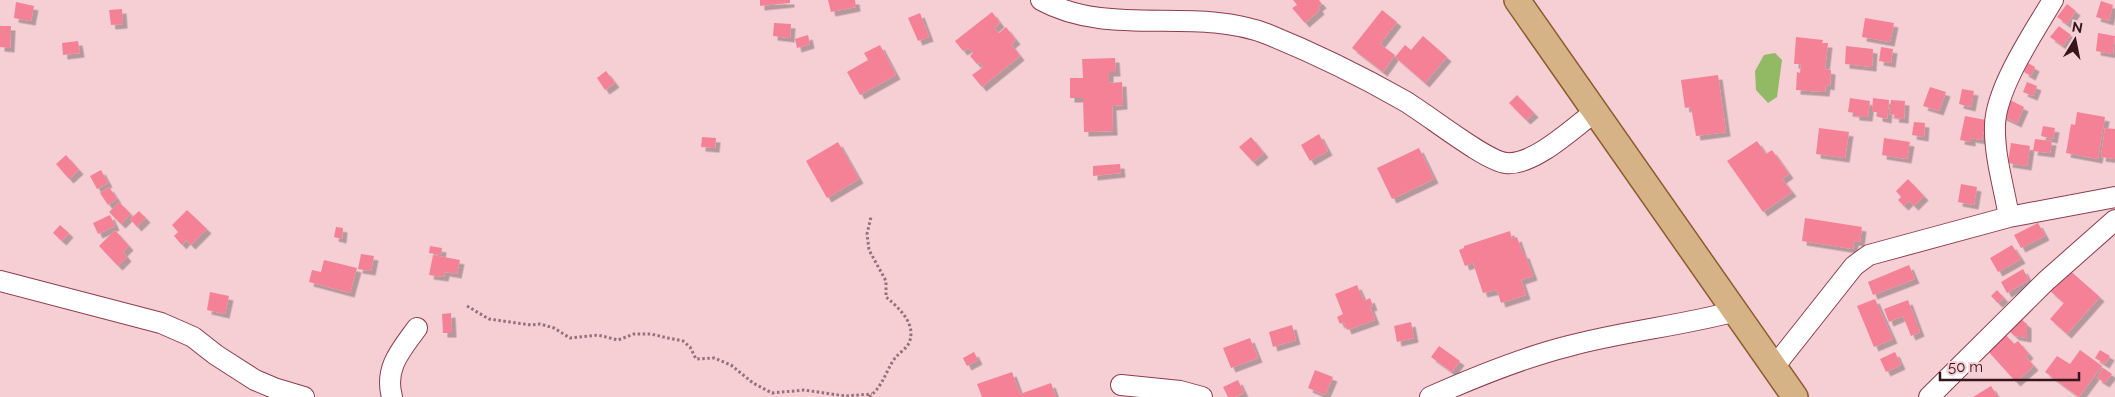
<svg xmlns="http://www.w3.org/2000/svg" width="2115" height="397" viewBox="0 0 2115 397" font-family="Raleway,sans-serif">
	<defs>
		<filter id="shadow"><feDropShadow dx="4.5" dy="4.5" stdDeviation="0" flood-color="#0004"/></filter>
	</defs>
	<rect width="100%" height="100%" fill="#f5cfd4"/>
	<path fill="#92b963" d="M1775 53 1782 60 1777 97 1768 103 1756 90 1755 71 1764 55Z"/>
	<path fill="#f58197" filter="url(#shadow)" d="M760 0H790V3L760 6Z
		M828 0H855L856 7 831 12Z
		M1293 0H1319L1322 4 1318 7 1320 10 1305 23 1292 8 1297 5Z
		M2101 1 2113 5 2109 21 2096 17Z
		M16 2 34 6 31 21 14 18Z
		M2067 4 2076 11 2067 24 2057 17Z
		M122 9 123 24 111 25 109 10Z
		M1382 10 1397 22 1380 44 1395 55 1383 72 1352 48Z
		M992 12 1000 23 994 28 999 33 1006 27 1016 40 1011 44 1020 56 982 87 972 75 983 67 980 62 977 64 970 56 973 53 968 48 963 51 955 41Z
		M920 13 929 37 918 41 908 18Z
		M1865 18 1894 23 1890 42 1862 37Z
		M774 23 791 24 790 38 773 36Z
		M0 26H11L10 48 0 47Z
		M2059 26 2071 35 2063 46 2050 37Z
		M2098 33 2115 36 2113 54 2096 51Z
		M808 35 810 44 797 48 795 39Z
		M1423 36 1447 57 1425 83 1395 57 1405 45 1411 50Z
		M1796 37 1823 40 1822 43H1828L1825 69 1831 70 1830 86 1826 85 1825 92 1796 90 1797 72 1800 73 1801 64H1794Z
		M78 41 80 53 63 55 62 43Z
		M880 45 896 75 860 95 847 72 868 60 864 53Z
		M1846 46 1873 49 1872 67 1845 64Z
		M1881 47 1893 49 1891 63 1879 61Z
		M1115 58 1116 72H1109V83L1122 82 1123 105 1112 106 1113 131 1084 132 1083 98H1070V78H1083L1082 59Z
		M2028 63 2035 67 2031 76 2024 72Z
		M606 71 615 83 605 90 597 78Z
		M1718 75 1726 132 1696 136 1691 107 1685 108 1681 80Z
		M2027 82 2037 86 2033 96 2023 92Z
		M1930 87 1946 92 1939 111 1923 106Z
		M1962 89 1974 91 1971 107 1959 104Z
		M1517 95 1534 113 1526 120 1509 103Z
		M1850 98 1870 101 1868 117 1855 116V113L1848 112Z
		M1873 98 1889 100 1887 119 1878 117V112H1872Z
		M2008 99 2024 107 2017 123 2000 115Z
		M1891 100 1905 101 1904 119 1894 118 1895 115 1889 114Z
		M2077 112 2105 117 2098 159 2066 153 2071 124 2075 125Z
		M1965 116 1986 120 1982 140 1971 138V142L1960 140Z
		M1914 122 1925 123 1924 137 1912 135Z
		M2043 126 2055 128 2053 139 2041 136Z
		M1819 128 1849 132 1845 158 1816 154Z
		M2105 128 2115 129V159L2101 157Z
		M1319 134 1328 151 1310 161 1301 145Z
		M702 137 716 138 715 148 701 147Z
		M1251 137 1264 153 1253 162 1239 147Z
		M1884 138 1910 142 1907 159 1882 155Z
		M2035 139 2052 141 2050 153 2033 151Z
		M1757 141 1766 154 1772 150 1789 174 1782 179 1792 192 1763 212 1727 161Z
		M838 142 859 179 827 198 806 161Z
		M2011 143 2030 146 2027 166 2008 163Z
		M1419 148 1434 179 1392 199 1377 168Z
		M66 155 79 170 69 179 56 164Z
		M1120 164 1121 173 1093 176V166Z
		M101 170 108 183 97 189 90 176Z
		M1908 179 1924 196 1914 206 1909 201 1904 206 1898 200 1901 197 1896 191Z
		M1961 184 1977 187 1974 205 1958 202Z
		M109 187 117 199 108 205 100 193Z
		M119 202 131 214 121 224 109 212Z
		M187 210 207 229 191 245 186 240 182 245 174 236 178 232 172 225Z
		M139 211 146 218 137 227 130 219Z
		M110 215 115 226 98 234 93 223Z
		M1805 218 1862 227 1860 242 1854 241 1853 249 1802 241Z
		M2038 223 2045 236 2021 248 2014 235Z
		M60 225 69 233 62 241 53 233Z
		M336 227 343 228 342 239 334 237Z
		M115 230 129 246 123 252 127 257 118 266 99 246Z
		M1510 231 1512 239 1517 237 1523 254H1525L1533 276 1521 280 1526 295 1501 303 1497 290 1483 293 1473 263 1465 266 1459 250 1464 248V246Z
		M2012 245 2021 259 1998 272 1990 258Z
		M430 246 442 248 441 255 429 253Z
		M361 254 374 256 371 271 358 269Z
		M433 255 460 260 457 274 445 272 444 277 429 275Z
		M324 260 357 268 350 293 309 282 312 270 321 272Z
		M1909 265 1915 279 1873 295 1868 282Z
		M2023 269 2029 280 2007 293 2001 282Z
		M2068 269 2100 297 2067 334 2050 319 2064 303 2050 291Z
		M1357 285 1364 301 1370 298 1373 306 1370 307 1375 320 1347 330 1344 322 1340 324 1337 317 1343 314 1335 294Z
		M1997 290 2004 298 1998 303 1991 296Z
		M210 292 229 296 225 314 207 310Z
		M1875 299 1893 339 1874 347 1857 306Z
		M1908 300 1920 332 1911 336 1903 316 1889 322 1884 309Z
		M451 313 452 333H443L442 314Z
		M2017 316 2027 324V338L2015 336 2006 328Z
		M1411 322 1414 338 1397 342 1394 326Z
		M1292 325 1296 340 1273 347 1269 332Z
		M2006 335 2014 344 2018 341 2029 354 2026 357 2034 366 2016 382 1988 351Z
		M1250 338 1258 358 1231 368 1223 348Z
		M1439 346 1460 361 1452 372 1431 357Z
		M2080 350 2102 366 2079 397 2045 372 2057 356 2070 364Z
		M2100 350 2110 356 2105 364 2095 358Z
		M974 352 978 360 967 366 963 358Z
		M1895 352 1901 365 1886 372 1880 359Z
		M2103 368 2112 374 2105 383 2097 378Z
		M1315 370 1333 377 1325 395 1308 388Z
		M1012 372 1020 394 1051 383 1056 397H982L977 384Z
		M1238 380 1244 393 1235 397H1228L1223 387Z
		M1991 386 1998 397H1973Z"/>
	<g fill="none" stroke-linecap="round" stroke-linejoin="round">
		<g stroke="#8c3d4d" stroke-width="22">
			<path id="minor" d="M1041 0C1110 38 1195 6 1267 34 1314 53 1359 75 1403 100 1426 113 1485 161 1506 163 1534 166 1574 127 1596 111
				M2009 217C2004 187 1994 156 1995 125 1996 88 2034 32 2053 0
				M0 281 161 323 193 337 216 355 255 380 274 388 304 397
				M1774 367 1854 266 1869 255 2009 217 2115 197
				M1121 385 1180 391 1202 397
				M392 397C384 368 401 350 417 328
				M1430 397C1475 377 1521 358 1569 346 1624 331 1681 326 1736 311
				M1929 397 2046 281 2115 220"/>
		</g>
		<g stroke="#8d5b2e" stroke-width="28">
			<path id="major" d="M1517 0 1795 397"/>
		</g>
		<path stroke="#957177" stroke-width="3" stroke-dasharray="2.5 2.5" stroke-linecap="butt" d="M467 306 489 319 531 325 540 324 554 328 570 338 598 335 618 340 634 334H651L668 338 683 341 690 347 696 359 714 358 731 365 753 383 772 393 804 390 845 396 872 394
			M869 397C884 385 885 372 895 358 899 353 906 349 909 343 917 324 899 308 886 297V281L869 250 867 234 871 217"/>
		<use href="#minor" stroke="#fff" stroke-width="20"/>
		<use href="#major" stroke="#d6b387" stroke-width="25"/>
	</g>
	<g transform="translate(2075 40) rotate(10)" stroke="#f5cfd4" stroke-width="4" paint-order="stroke">
	<path d="M0-4L9 19L0 12L-9 19Z" fill="#37151c"/>
	<text y="-8" font-size="14" font-weight="bold" text-anchor="middle" fill="#37151c">N</text>
	</g>
	<path d="M1940 372v8h139v-8" fill="none" stroke="#37151c" stroke-width="2.5"/>
	<text x="1948" y="372" font-size="15" fill="#37151c" stroke="#f5cfd4" stroke-width="4" paint-order="stroke">50 m</text>
</svg>
